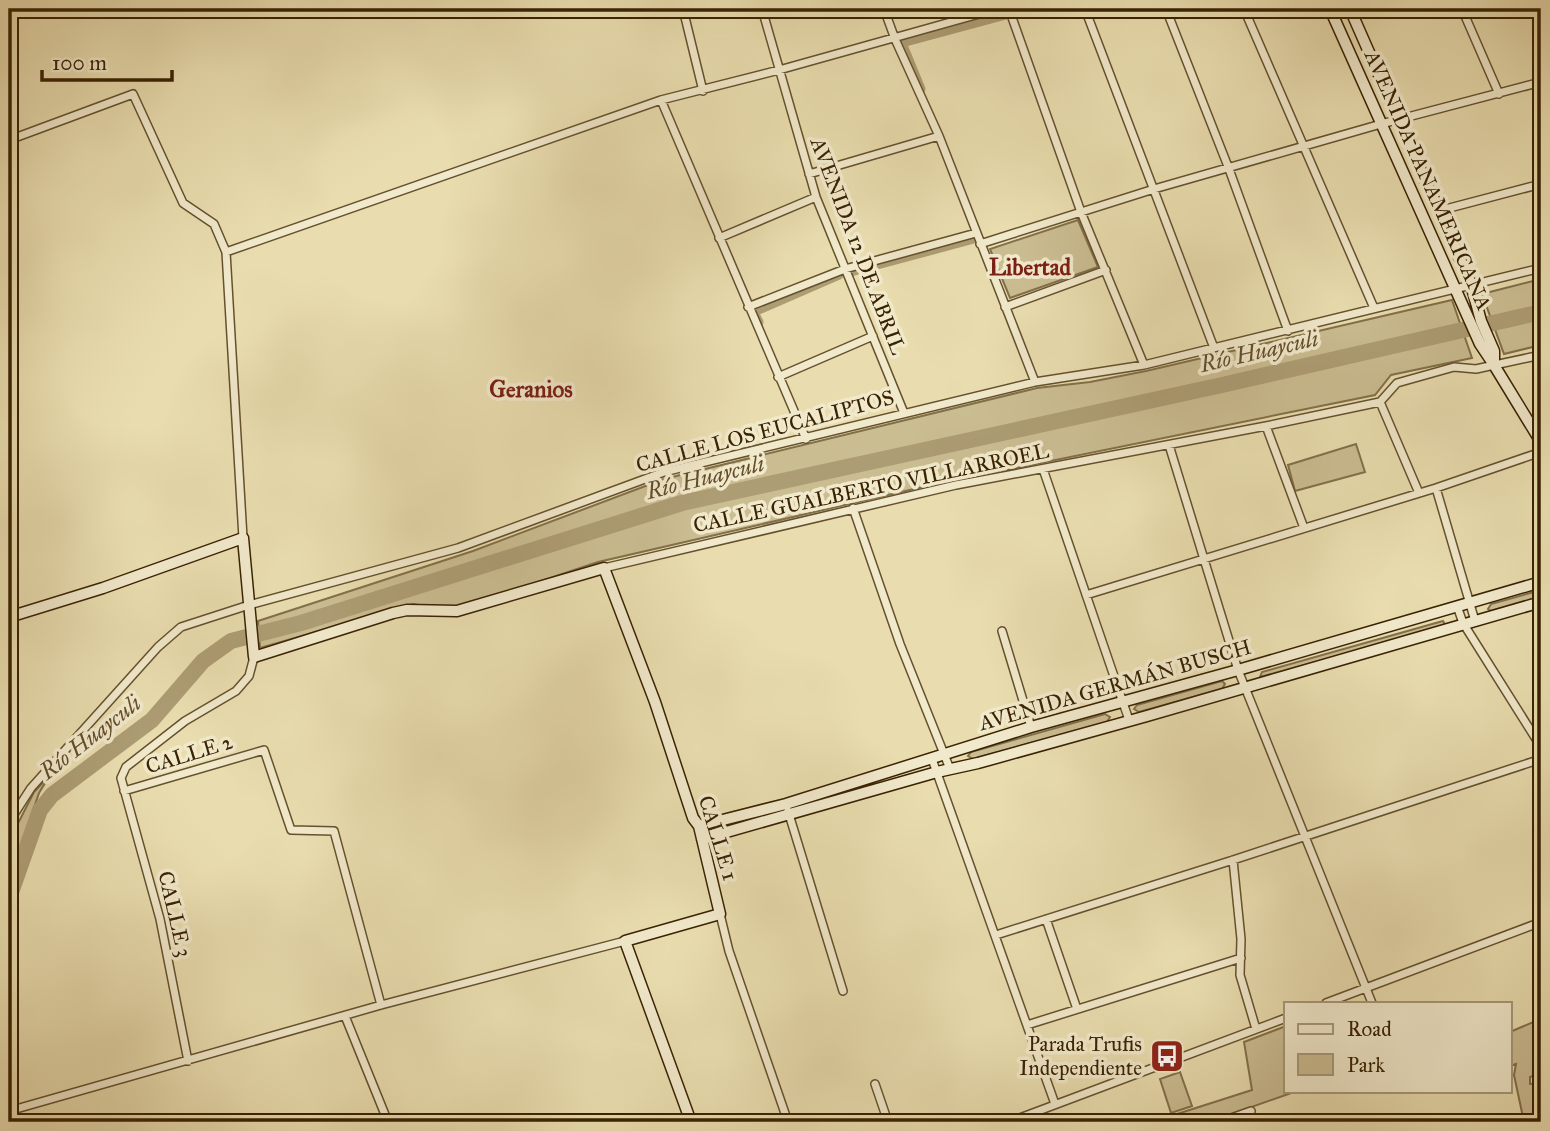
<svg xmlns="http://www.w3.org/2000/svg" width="1550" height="1131" viewBox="0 0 1550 1131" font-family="'IM FELL Great Primer',serif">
	<rect width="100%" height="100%" fill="#e9ddaf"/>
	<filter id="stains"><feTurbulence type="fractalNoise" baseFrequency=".00286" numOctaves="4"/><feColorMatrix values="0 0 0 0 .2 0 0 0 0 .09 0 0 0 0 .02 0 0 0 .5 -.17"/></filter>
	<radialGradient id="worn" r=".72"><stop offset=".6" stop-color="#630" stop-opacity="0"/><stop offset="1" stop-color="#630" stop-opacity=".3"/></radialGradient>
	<path fill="#cbbd92" stroke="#82704a" stroke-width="2" d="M1078 220 1098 267 1010 298 990 249Z
		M1541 279V345L1504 354 1482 294Z
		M1452 300 1472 358 1391 375 1375 395 927 486 598 562 451 611 413 604 260 648 258 621 473 551 664 479 1037 388 1090 382 1146 371Z
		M1356 444 1365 472 1295 491 1288 465Z
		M1541 590V598L1491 611 1488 609 1491 604Z
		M1443 621 1446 626 1260 677 1262 672Z
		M1222 681 1225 684 1222 689 1139 712 1134 709 1137 705Z
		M1105 714 1110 717 1107 722 973 759 968 756 971 752Z
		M50 775 39 793 9 881V841L34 792Z
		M1538 1020H1541V1055L1539 1056 1536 1075 1530 1077V1084L1541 1083V1122H1524L1514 1075 1516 1064 1510 1066V1032Z
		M1286 1026V1091H1297L1209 1122H1152L1252 1090 1244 1042Z
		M1180 1072 1192 1106 1171 1113 1160 1079Z"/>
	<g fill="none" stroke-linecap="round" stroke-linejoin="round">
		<path stroke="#ad9d74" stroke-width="9" d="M1015 12 1029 9
			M921 89 902 43 1006 15
			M851 272 974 239
			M759 322 754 312 839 275"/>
		<path stroke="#ad9d74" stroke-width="16" d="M9 898 40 810 52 795 152 720 203 661 231 641 301 623 682 503 1222 385 1541 312"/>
		<g stroke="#65512d" stroke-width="10">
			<path id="street" d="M683 9 703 91
				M762 9 816 197 904 413
				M884 9 895 39 939 136 1035 382
				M1009 9 1081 212 1144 365
				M1085 9 1214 348
				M1166 9 1229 169 1288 331
				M1244 9 1374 308
				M1462 9 1499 94
				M661 100 806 439
				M9 140 133 94 183 203 214 224 226 252 243 538
				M809 174 939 136
				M1438 211 1541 184
				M719 238 816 197
				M980 244 1154 189 1381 124 1541 82
				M226 252 661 100 779 70 997 9
				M748 307 845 269 976 233
				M1005 307 1106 270
				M778 377 873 336
				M1380 402 1419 493
				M1266 426 1304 528
				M1169 445 1238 670 1372 1003
				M1043 469 1129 720
				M1436 488 1475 621
				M853 508 900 644 950 769
				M604 568 956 485 1266 426 1380 402 1397 383 1454 367 1476 369 1541 355
				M1086 595 1436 488 1541 452
				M1457 606 1463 623 1541 747
				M1002 631 1031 727
				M932 759 1055 1104
				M124 791 264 750 291 830 334 831 381 1005
				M788 811 843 991
				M9 822 31 788 158 647 181 627 249 605 458 548 664 472 1035 382 1144 365 1541 268
				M1233 860 1241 939 1240 975 1256 1029
				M720 914 729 951 788 1122
				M1046 919 1077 1009
				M996 935 1233 860 1541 759
				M1326 1003 1541 922
				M345 1016 388 1122
				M1027 1025 1241 958
				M188 1061 160 919 121 778 126 767 185 721 236 691 249 676 254 657
				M875 1084 888 1122
				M9 1111 381 1005 625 941
				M1009 1122 1286 1018
				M1220 1122 1251 1111"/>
		</g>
		<g stroke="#392202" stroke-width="13">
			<path id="secondary" d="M1330 9 1480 344 1494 365V351L1481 321 1471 284 1350 9
				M1494 365 1541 442
				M9 617 103 588 243 538 254 657 393 613 407 610 457 611 604 568 655 702 693 818 699 826 720 914 625 941 691 1122
				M699 826 786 804 1031 727 1238 670 1541 582
				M702 839 937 772 978 763 1147 716 1541 602"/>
		</g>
		<use href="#street" stroke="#f1e9cb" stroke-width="7"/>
		<use href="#secondary" stroke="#f1e9cb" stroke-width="10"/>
	</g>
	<defs>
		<g id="bus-square" transform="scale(1.75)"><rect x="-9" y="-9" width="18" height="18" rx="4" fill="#8f2418" stroke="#f1e9cb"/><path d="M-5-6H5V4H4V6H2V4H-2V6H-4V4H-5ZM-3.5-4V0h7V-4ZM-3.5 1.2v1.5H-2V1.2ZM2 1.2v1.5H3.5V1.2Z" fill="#fff"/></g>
	</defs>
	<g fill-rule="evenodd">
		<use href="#bus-square" x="1167" y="1056"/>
	</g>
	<g text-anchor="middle" stroke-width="7" stroke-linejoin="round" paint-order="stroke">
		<g font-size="21" fill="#392202" stroke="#f1e9cb">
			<text transform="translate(1428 180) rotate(66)" y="7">AVENIDA PANAMERICANA</text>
			<text transform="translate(858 246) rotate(69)" y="7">AVENIDA 12 DE ABRIL</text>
			<text transform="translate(765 431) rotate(-15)" y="7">CALLE LOS EUCALIPTOS</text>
			<text transform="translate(871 488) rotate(-12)" y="7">CALLE GUALBERTO VILLARROEL</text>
			<text transform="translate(1115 685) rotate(-16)" y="7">AVENIDA GERMÁN BUSCH</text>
			<text transform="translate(189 754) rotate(-17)" y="7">CALLE 2</text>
			<text transform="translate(718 838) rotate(73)" y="7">CALLE 1</text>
			<text transform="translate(175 914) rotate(77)" y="7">CALLE 3</text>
		</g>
		<g font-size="21" fill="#392202" stroke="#f1e9cb" text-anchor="end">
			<text x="1142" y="1051">Parada Trufis<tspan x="1142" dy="24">Independiente</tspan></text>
		</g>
		<g font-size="23" font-weight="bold" fill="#7a1f14" stroke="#f1e9cb">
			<text x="1030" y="275">Libertad</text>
			<text x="531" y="397">Geranios</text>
		</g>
		<g font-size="23" font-style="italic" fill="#624d2a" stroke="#f1e9cb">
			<text transform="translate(1259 351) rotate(-13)" y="8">Río Huayculi</text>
			<text transform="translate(705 477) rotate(-14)" y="8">Río Huayculi</text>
			<text transform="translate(90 737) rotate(-38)" y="8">Río Huayculi</text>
		</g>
	</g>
	<rect width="1550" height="1131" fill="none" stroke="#e9ddaf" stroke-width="35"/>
	<rect x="10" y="10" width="1529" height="1110" fill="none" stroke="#392202" stroke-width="3.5"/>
	<rect x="18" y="18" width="1515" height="1096" fill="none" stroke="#392202" stroke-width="2"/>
	<rect x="1284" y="1002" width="228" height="91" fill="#f1e9cb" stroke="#a7997b" stroke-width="2"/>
	<rect x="1298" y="1024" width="35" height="10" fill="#f1e9cb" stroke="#a7997b" stroke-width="2"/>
	<text x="1347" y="1036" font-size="21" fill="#392202">Road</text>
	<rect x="1298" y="1054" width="35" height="21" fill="#cbbd92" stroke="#a7997b" stroke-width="2"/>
	<text x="1347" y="1072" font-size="21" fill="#392202">Park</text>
	<path d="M42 70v10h130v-10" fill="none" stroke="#392202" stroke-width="3.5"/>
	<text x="52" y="70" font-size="21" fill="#392202" stroke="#f1e9cb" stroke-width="5" paint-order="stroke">100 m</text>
	<rect width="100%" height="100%" filter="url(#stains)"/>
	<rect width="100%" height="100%" fill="url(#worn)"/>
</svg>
